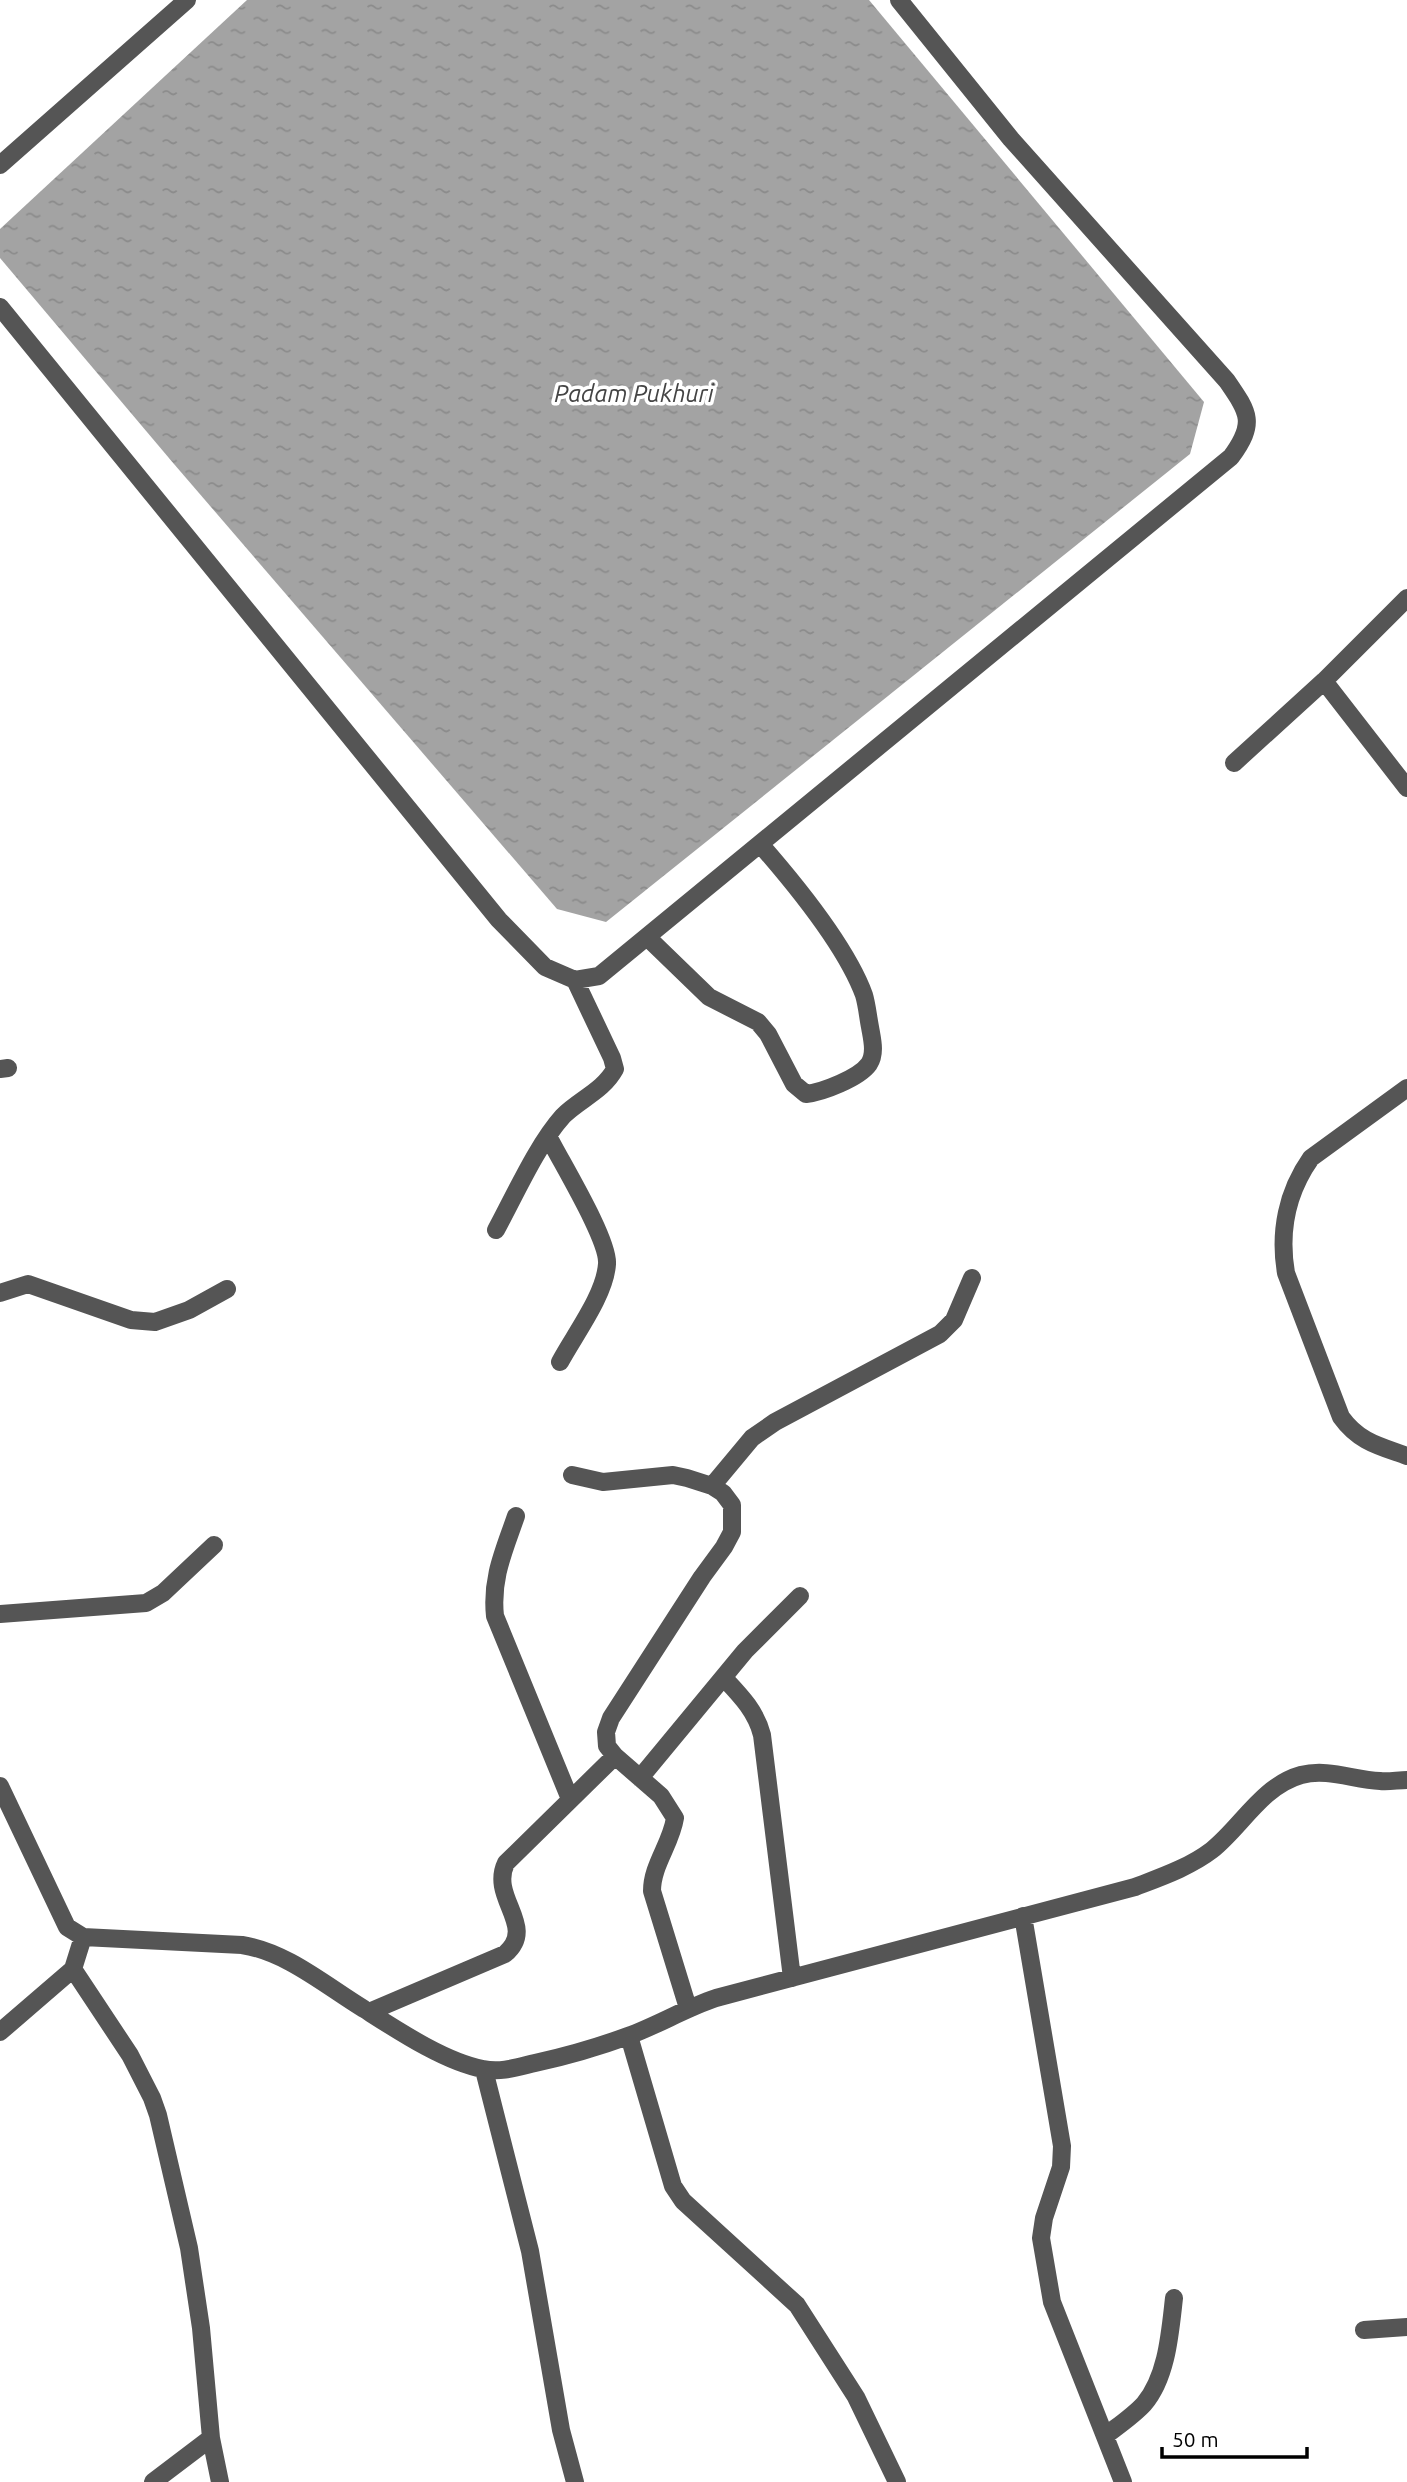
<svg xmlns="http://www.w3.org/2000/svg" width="1407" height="2482" viewBox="0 0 1407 2482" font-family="Ubuntu,sans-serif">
	<defs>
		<pattern id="water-ripples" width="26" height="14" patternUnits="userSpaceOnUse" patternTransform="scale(1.75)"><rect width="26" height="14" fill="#a3a3a3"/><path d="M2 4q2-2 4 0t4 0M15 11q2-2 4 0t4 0" fill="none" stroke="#8b8b8b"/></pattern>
	</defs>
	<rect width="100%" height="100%" fill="#fff"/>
	<path fill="url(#water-ripples)" d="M247 0H869L1204 402 1190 454 606 922 557 909 174 464 0 258V229Z"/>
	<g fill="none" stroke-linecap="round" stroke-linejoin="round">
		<path stroke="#555" stroke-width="18" d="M0 165 187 0
			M0 307 499 920 545 967 575 980 599 976 1231 457C1256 423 1249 413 1227 381L1011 139 899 0
			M1324 681 1407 788
			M1234 763 1324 681 1407 598
			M647 937 709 997 758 1022 768 1034 794 1084 806 1094C823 1092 859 1078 869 1064 876 1053 872 1039 870 1027 868 1017 867 1005 864 995 846 946 795 884 760 844
			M0 1069 8 1068
			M1407 1088 1311 1158C1287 1192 1279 1232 1286 1273L1341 1417C1359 1442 1379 1446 1407 1456
			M548 1136C561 1162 609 1240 607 1264 605 1295 575 1334 560 1362
			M496 1230C515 1195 537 1145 563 1116 580 1099 603 1091 615 1069L612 1058 575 980
			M0 1293 28 1284 131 1320 155 1322 189 1310 227 1289
			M572 1475 603 1482 673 1475 687 1478 712 1486 723 1493 732 1505V1532L724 1547 702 1577 611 1718 606 1732 607 1746 615 1756 661 1796 675 1818C671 1844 652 1865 652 1891L688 2008
			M712 1486 752 1438 775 1422 940 1334 954 1320 972 1278
			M516 1516C504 1551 491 1578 495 1616L570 1799
			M0 1614 146 1603 163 1593 214 1545
			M724 1678C740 1695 756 1711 762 1735L792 1978
			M640 1778 745 1651 800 1596
			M0 1786 67 1927 83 1937 242 1945C287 1952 326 1986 364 2009 397 2030 445 2062 483 2069 501 2073 518 2067 535 2063 567 2056 598 2047 628 2036 658 2025 686 2008 716 1998L1135 1887C1161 1877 1190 1867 1212 1850 1242 1826 1262 1786 1301 1775 1328 1768 1354 1780 1380 1781 1389 1782 1398 1780 1407 1780
			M1023 1916 1062 2146 1061 2167 1044 2218 1041 2238 1052 2302 1123 2482
			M83 1937 73 1969 130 2055 152 2098 158 2115 189 2248 201 2328 211 2438 220 2482
			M369 2012 505 1954C538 1926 489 1898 506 1863L615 1756
			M0 2032 73 1969
			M629 2036 673 2186 683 2201 797 2305 856 2397 897 2482
			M484 2070 530 2251 561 2430 575 2482
			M1364 2330 1407 2327
			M1105 2436C1118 2426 1133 2416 1144 2404 1167 2377 1170 2333 1174 2298
			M153 2482 211 2438"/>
	</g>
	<g text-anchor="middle" stroke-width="7" stroke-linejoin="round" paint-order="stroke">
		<g font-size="24" font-style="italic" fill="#444" stroke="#fff">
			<text x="634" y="402">Padam Pukhuri</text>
		</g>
	</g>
	<path d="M1162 2447v10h145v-10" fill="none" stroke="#000000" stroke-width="3.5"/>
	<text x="1172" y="2447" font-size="21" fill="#000000" stroke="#ffffff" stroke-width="5" paint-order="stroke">50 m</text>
</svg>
